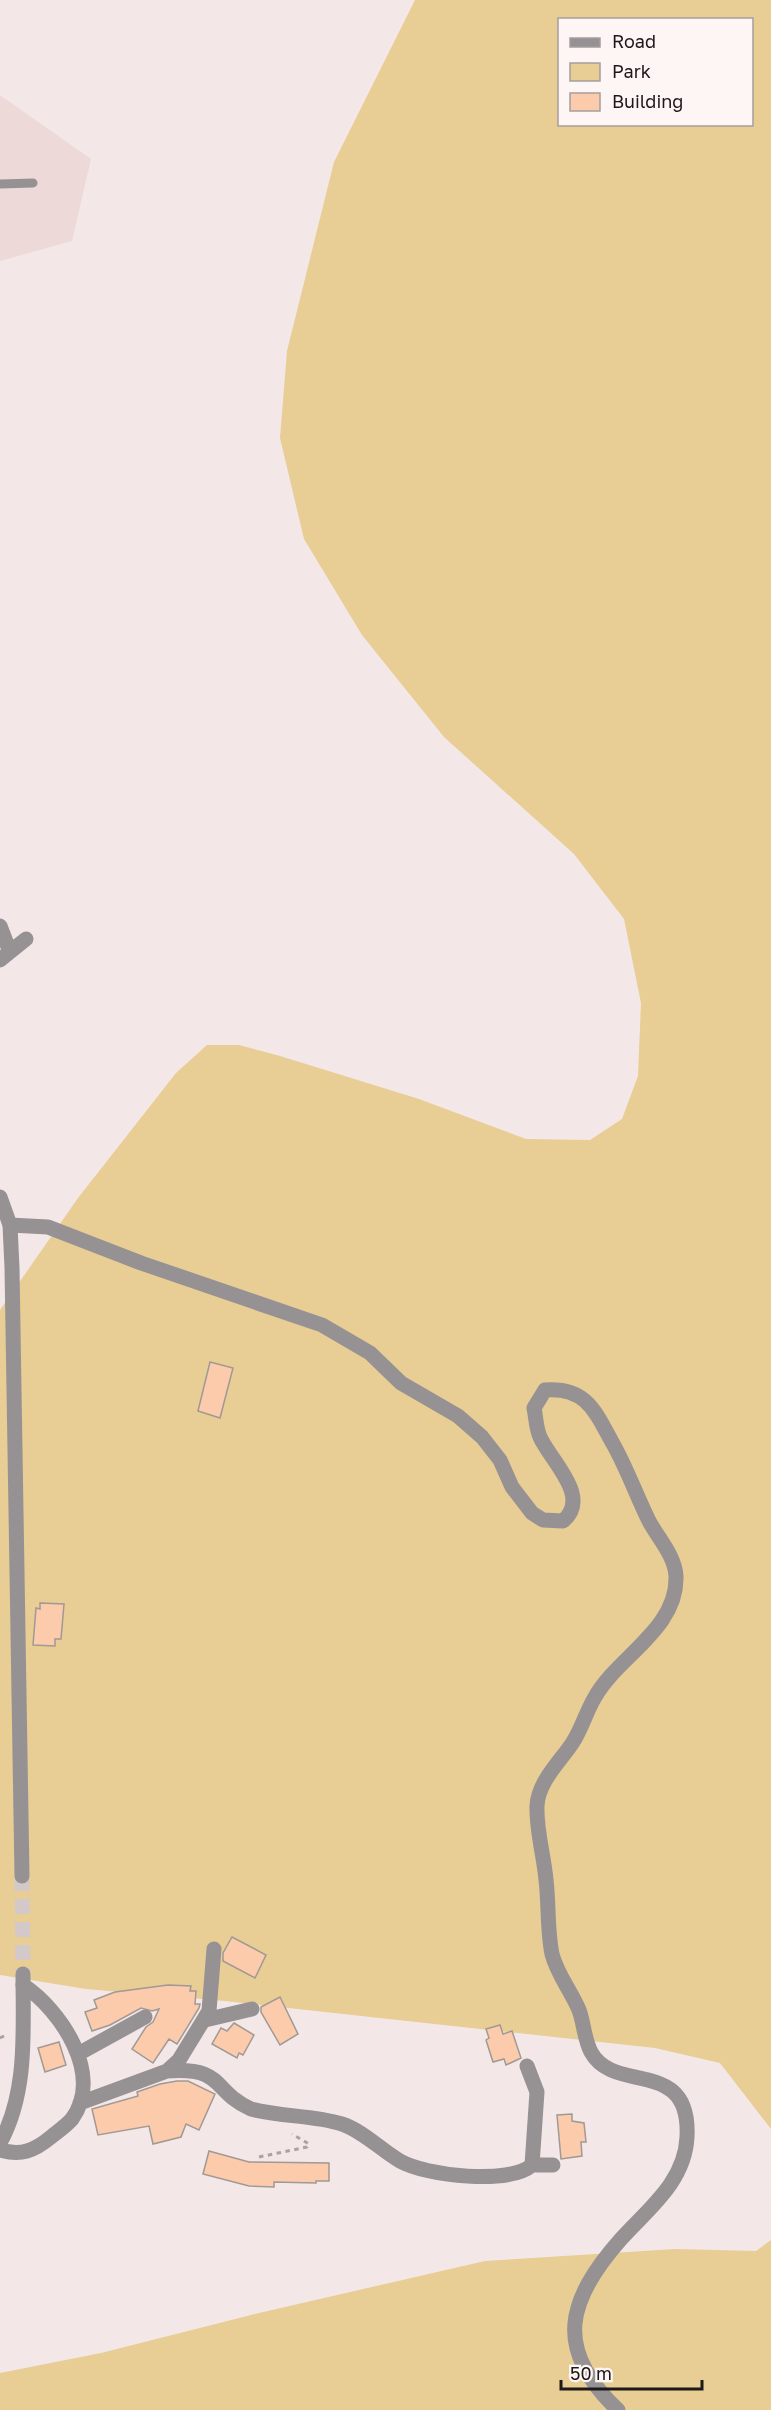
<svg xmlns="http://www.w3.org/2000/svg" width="771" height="2410" viewBox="0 0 771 2410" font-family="'Golos Text',sans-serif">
	<rect width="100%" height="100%" fill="#f3e8e7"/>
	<path fill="#eddad8" d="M0 95 91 159 72 241 0 261Z"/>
	<path fill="#e8cd95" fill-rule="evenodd" d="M415 0H771V2129L720 2063 655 2048 225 2001 86 1989 0 1975V1310L78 1198 176 1073 207 1045H239L280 1056 419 1099 526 1139 590 1140 622 1119 638 1076 641 1003 624 919 574 854 444 737 362 635 304 539 280 438 287 351 334 162ZM560 20H752V124H560Z
		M771 2240V2410H0V2373L101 2353 259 2313 485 2261 675 2249 756 2251Z"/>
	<path fill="#fccbac" stroke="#a09994" stroke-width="1.5" d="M210 1362 233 1368 220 1418 198 1411Z
		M40 1603 64 1604 61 1639H55V1646L33 1645 36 1608 40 1609Z
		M232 1937 266 1955 255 1978 223 1961V1953Z
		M168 1985 191 1986 190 1991H196L195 2004H200L199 2008 177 2044 169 2039 153 2063 132 2049 146 2027 153 2022 159 2009 152 2011 141 2008 110 2025 92 2031 85 2012 97 2008 94 2000 115 1992Z
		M280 1997 298 2034 280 2045 261 2012V2007Z
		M234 2023 254 2035 243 2055 239 2053 237 2058 212 2044 221 2028 227 2031Z
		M500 2025 503 2034 512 2031 521 2058 506 2065 504 2059 493 2062 486 2040 489 2038 486 2029Z
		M59 2042 66 2065 45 2072 38 2048Z
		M177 2081H188L215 2094 199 2130 186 2124 181 2137 153 2144 149 2126 98 2135 92 2109 138 2096 137 2092 160 2084Z
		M572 2114V2121L584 2123 586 2142H581L582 2156 561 2159 557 2115Z
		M209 2151 249 2162 329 2163V2181H316V2183L274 2182V2187L249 2186 203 2174Z"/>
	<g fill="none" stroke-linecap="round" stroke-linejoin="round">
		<path stroke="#d3c9c8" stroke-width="15" stroke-dasharray="15 8" stroke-linecap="butt" d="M22 1876 23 1974"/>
		<path stroke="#aba2a1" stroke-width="3" stroke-dasharray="4.5 4.5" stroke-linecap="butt" d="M0 2038 8 2034
			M259 2157 307 2147 309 2144 292 2134"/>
		<path stroke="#969294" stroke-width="9" d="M0 184 33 183"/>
		<path stroke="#969294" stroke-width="15" d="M0 926 10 952
			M0 960 26 939
			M10 1225 48 1227 141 1263 322 1325 370 1353 401 1383 458 1416 482 1437 500 1460 512 1487 532 1513 543 1520 563 1521C592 1497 550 1460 540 1437 536 1428 536 1417 534 1408L545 1390C586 1387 595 1411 612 1442 627 1468 636 1495 649 1521 658 1538 675 1556 676 1576 678 1629 617 1657 595 1697 586 1712 582 1728 573 1742 561 1761 538 1781 537 1806 536 1830 544 1856 546 1880 549 1904 547 1930 552 1954 557 1974 571 1991 579 2010 584 2023 584 2039 591 2052 614 2095 691 2056 687 2137 685 2182 648 2209 621 2239 567 2300 553 2349 618 2410
			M205 2020 252 2009
			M78 2054 145 2017
			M167 2071C226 2067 210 2090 251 2109 281 2117 313 2115 342 2124 363 2131 381 2150 400 2161 426 2176 510 2185 532 2165L537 2092 527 2066
			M80 2103 167 2071 179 2060 209 2011 214 1949
			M0 2150C21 2156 34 2151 51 2137 57 2132 66 2126 72 2119 104 2075 61 2010 23 1985
			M532 2165H553"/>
		<path stroke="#969294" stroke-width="15" d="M0 1197 10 1225 12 1268 22 1876
			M0 2143C28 2092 23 2031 23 1974"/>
	</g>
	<rect x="558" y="18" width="195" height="108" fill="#fef6f5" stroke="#a49e9d" stroke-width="1.5"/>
	<rect x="570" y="38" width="30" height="9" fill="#969294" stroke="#a49e9d" stroke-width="1.5"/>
	<text x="612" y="48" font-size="18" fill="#1c1918">Road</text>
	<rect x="570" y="63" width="30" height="18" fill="#e8cd95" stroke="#a49e9d" stroke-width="1.5"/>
	<text x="612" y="78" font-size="18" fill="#1c1918">Park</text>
	<rect x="570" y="93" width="30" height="18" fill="#fccbac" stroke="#a49e9d" stroke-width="1.5"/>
	<text x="612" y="108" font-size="18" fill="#1c1918">Building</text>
	<path d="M561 2380v9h141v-9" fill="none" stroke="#1c1918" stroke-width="3"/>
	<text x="570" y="2380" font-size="18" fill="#1c1918" stroke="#fef6f5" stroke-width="4.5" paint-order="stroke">50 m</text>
</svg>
